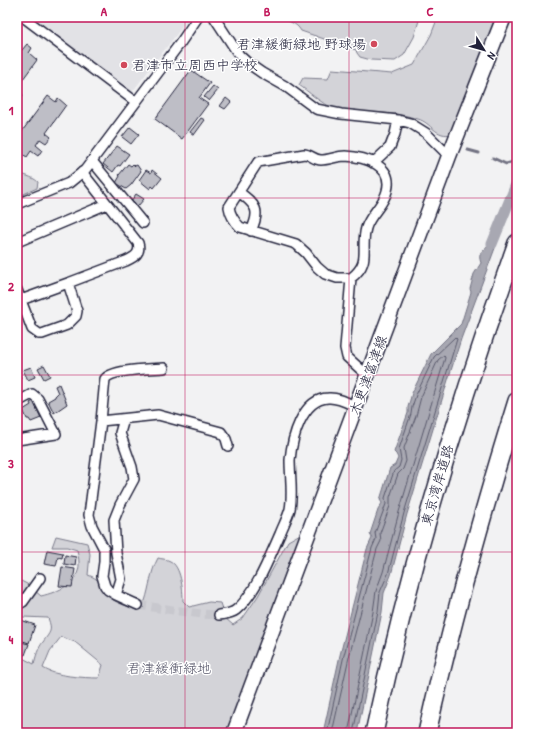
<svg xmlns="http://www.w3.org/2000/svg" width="534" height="750" viewBox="0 0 534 750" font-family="'Patrick Hand','Klee One',sans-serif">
	<rect width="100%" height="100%" fill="#f2f2f3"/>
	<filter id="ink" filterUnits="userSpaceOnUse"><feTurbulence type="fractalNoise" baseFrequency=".025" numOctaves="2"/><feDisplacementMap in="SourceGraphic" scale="8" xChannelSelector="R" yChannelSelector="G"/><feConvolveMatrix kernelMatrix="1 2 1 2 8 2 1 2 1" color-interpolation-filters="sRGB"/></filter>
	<g filter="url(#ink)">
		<path fill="#e2e2e6" d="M30 17H190L132 92Z"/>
		<path fill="#d3d3d8" stroke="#7a7a8a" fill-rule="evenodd" d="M282 17H420L414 37 404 55 395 61 371 60 360 57 357 53 356 50 301 31C296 22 289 23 282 17Z
			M438 17H498L453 134C435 138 432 123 418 119 390 109 359 116 332 107 320 103 309 92 299 85L303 78 328 79 332 69 392 74 414 65 431 35Z
			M17 172C24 176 32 176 38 182L37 188 17 197Z
			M302 533 299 543 226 733H17V655L34 664C36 656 38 648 43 642 50 632 53 631 48 618L23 617 17 615V585L21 581 27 584 41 596C58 592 80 583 79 563 79 559 78 554 77 550L67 547H52L56 536 87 543 90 554 88 575C100 579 100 584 106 593 111 601 123 605 133 608L145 601C150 586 150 573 158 558 161 559 167 559 170 561 181 566 183 590 183 601L189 607 209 602 220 603 225 618 233 625 243 618 258 596 288 541ZM61 637 75 642 103 665 99 678C84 678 54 676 43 668L50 651Z"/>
		<path fill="#a8a8b2" stroke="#727282" d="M494 230 501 232 461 339 448 380 407 514 391 575 384 593 382 612 357 733H323L340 655 367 549 372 538 370 534 378 510 382 503 380 500 390 468 395 465 398 458 396 454 394 452 408 413V407L412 393 431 354 461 324 471 292 470 289 474 274 481 263C477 252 483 253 488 246 491 242 492 235 494 230Z"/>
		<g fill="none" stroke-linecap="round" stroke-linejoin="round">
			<path stroke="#58586b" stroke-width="1" d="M327 733 344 655 372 548 376 539 375 533 386 504 385 498 394 471 399 467 401 460 399 449 411 414 412 407 416 395 434 357 455 337 457 339 404 513 388 574 380 592 378 612 353 733
				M332 733 349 657 377 549 381 541 380 533 390 506V497L398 474 403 469 406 461 404 448 416 416 421 397 438 360 444 355 445 358 399 512 383 572 376 591 373 612 348 733"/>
			<path stroke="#727282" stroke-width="3" d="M468 150 479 153
				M493 158 506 164 517 161"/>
			<path stroke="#a8a8b2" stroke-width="11" d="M492 244 517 182"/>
		</g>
		<path fill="#bebec6" stroke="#22223b" d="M27 44 32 48 29 53 37 60 20 83 17 81V46L22 50Z
			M191 70 210 83 199 98 208 104 182 139 155 119Z
			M213 86 218 90 209 101 204 97Z
			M17 90 23 95 17 102Z
			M48 96 56 102 58 98 66 105 46 133 51 137 46 143 40 139 36 145 42 150 38 156 31 151 27 157 17 151V132L20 134Z
			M226 98 231 102 225 109 220 106Z
			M201 118 205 120 194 135 190 132Z
			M130 127 139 134 131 144 122 137Z
			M117 146 129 154 120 166 118 165 113 172 103 164Z
			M128 164 131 166 133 164 135 166 137 165 141 171 131 185 126 189 116 183 120 176 119 175Z
			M146 170 151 173 152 170 162 178 154 188 152 186 150 189 139 180Z
			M136 194 144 199 138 206 131 201Z
			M44 365 50 376 44 379 38 368Z
			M31 367 35 377 28 380 23 370Z
			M17 370 21 378 17 380Z
			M59 384 67 404 54 413 48 401 55 397V396L58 393 55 386Z
			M35 400 38 404 35 405 41 418 31 422 29 419H27L23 410 31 405 30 403Z
			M47 550 63 553 62 558 58 557 56 566 44 564Z
			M65 555 76 557 75 566 64 564Z
			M62 567 75 569 72 587 59 586Z
			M21 620 35 625 29 643 17 639V633Z
			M17 641 29 644 25 655 17 653Z"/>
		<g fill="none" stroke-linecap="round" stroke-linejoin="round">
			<path stroke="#c8c8ce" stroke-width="9" stroke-dasharray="9 4.5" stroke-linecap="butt" d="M138 605 201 614 219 615"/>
			<g stroke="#22223b" stroke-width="12">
				<path id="street" d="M23 17 136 102
					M214 17 239 55 249 64 262 73 285 86 316 109 341 114 398 120 410 123 426 133 449 156
					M304 154C310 154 314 160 321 160 329 160 337 156 345 156 365 157 394 165 387 191 384 205 370 214 366 228 360 249 372 262 351 278H337L325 274 317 267 306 253 296 244 240 227C235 222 230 214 229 207L258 162Z
					M92 161 143 223
					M373 163 390 147 395 134 398 120
					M239 192C256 205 261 210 251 231
					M17 204 69 183 85 170 181 42 198 17
					M17 242 107 204
					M351 278 345 348 347 357 368 376
					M17 290 32 329 39 334H42L67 325 76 316 77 311 68 283 126 261C135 257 141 253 138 243L82 172
					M21 300 68 283
					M17 402 32 394 38 399 56 434 17 440
					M101 421 158 415 221 432 226 439 228 446
					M116 595 121 579 116 553 114 520 120 505 134 479 132 467 120 433 124 419
					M17 605 23 602 40 578
					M138 605 116 595 108 590 105 586 102 576 104 562V549L92 526 89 515 101 421 105 379C112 369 150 369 164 368
					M219 615C225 614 231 614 236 610 255 595 270 556 280 534 283 526 288 517 290 509 293 493 290 476 290 460 292 438 302 399 328 398 338 397 348 403 357 407"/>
			</g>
			<g stroke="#22223b" stroke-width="17">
				<path id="primary" d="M234 733 449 156 504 17"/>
			</g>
			<g stroke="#22223b" stroke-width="20">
				<path id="highway" d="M374 733C410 566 459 403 517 243
					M427 733C452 621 483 510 517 401"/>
			</g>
			<use href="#street" stroke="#fff" stroke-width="9"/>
			<use href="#primary" stroke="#fff" stroke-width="14"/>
			<use href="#highway" stroke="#fff" stroke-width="17"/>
		</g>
	</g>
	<path fill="none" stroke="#c2185b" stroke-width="1" stroke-opacity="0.55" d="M185 17V733M349 17V733M17 198H517M17 375H517M17 552H517"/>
	<g fill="#d1495b" stroke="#fff" stroke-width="1.5">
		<circle cx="374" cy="44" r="4"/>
		<circle cx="124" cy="65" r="4"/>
	</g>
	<g text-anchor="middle" stroke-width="3" stroke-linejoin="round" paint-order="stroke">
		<g font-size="14" fill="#22223b" stroke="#fff" text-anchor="end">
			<text x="366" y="49">君津緩衝緑地 野球場</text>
			<text x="132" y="70" text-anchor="start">君津市立周西中学校</text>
		</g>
		<g font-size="14" fill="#22223b" stroke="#fff">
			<text transform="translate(368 375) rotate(-70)" y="5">木更津富津線</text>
			<text transform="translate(437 485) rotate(-74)" y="5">東京湾岸道路</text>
		</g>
		<g font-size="14" fill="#57576a" stroke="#fff">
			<text x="169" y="673">君津緩衝緑地</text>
		</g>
	</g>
	<rect width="534" height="750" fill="none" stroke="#fff" stroke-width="44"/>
	<g transform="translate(484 50) rotate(127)" stroke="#ffffff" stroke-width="3" paint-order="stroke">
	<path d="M0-3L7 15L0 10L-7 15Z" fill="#22223b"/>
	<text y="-6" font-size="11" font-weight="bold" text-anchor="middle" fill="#22223b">N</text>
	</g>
	<rect x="22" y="22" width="490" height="706" fill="none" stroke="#c2185b" stroke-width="1.5"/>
	<g font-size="13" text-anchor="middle" font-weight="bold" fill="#c2185b">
		<text x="104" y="16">A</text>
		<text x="267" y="16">B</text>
		<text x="430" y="16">C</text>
		<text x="11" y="115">1</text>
		<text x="11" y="291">2</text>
		<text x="11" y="468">3</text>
		<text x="11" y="644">4</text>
	</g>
</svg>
